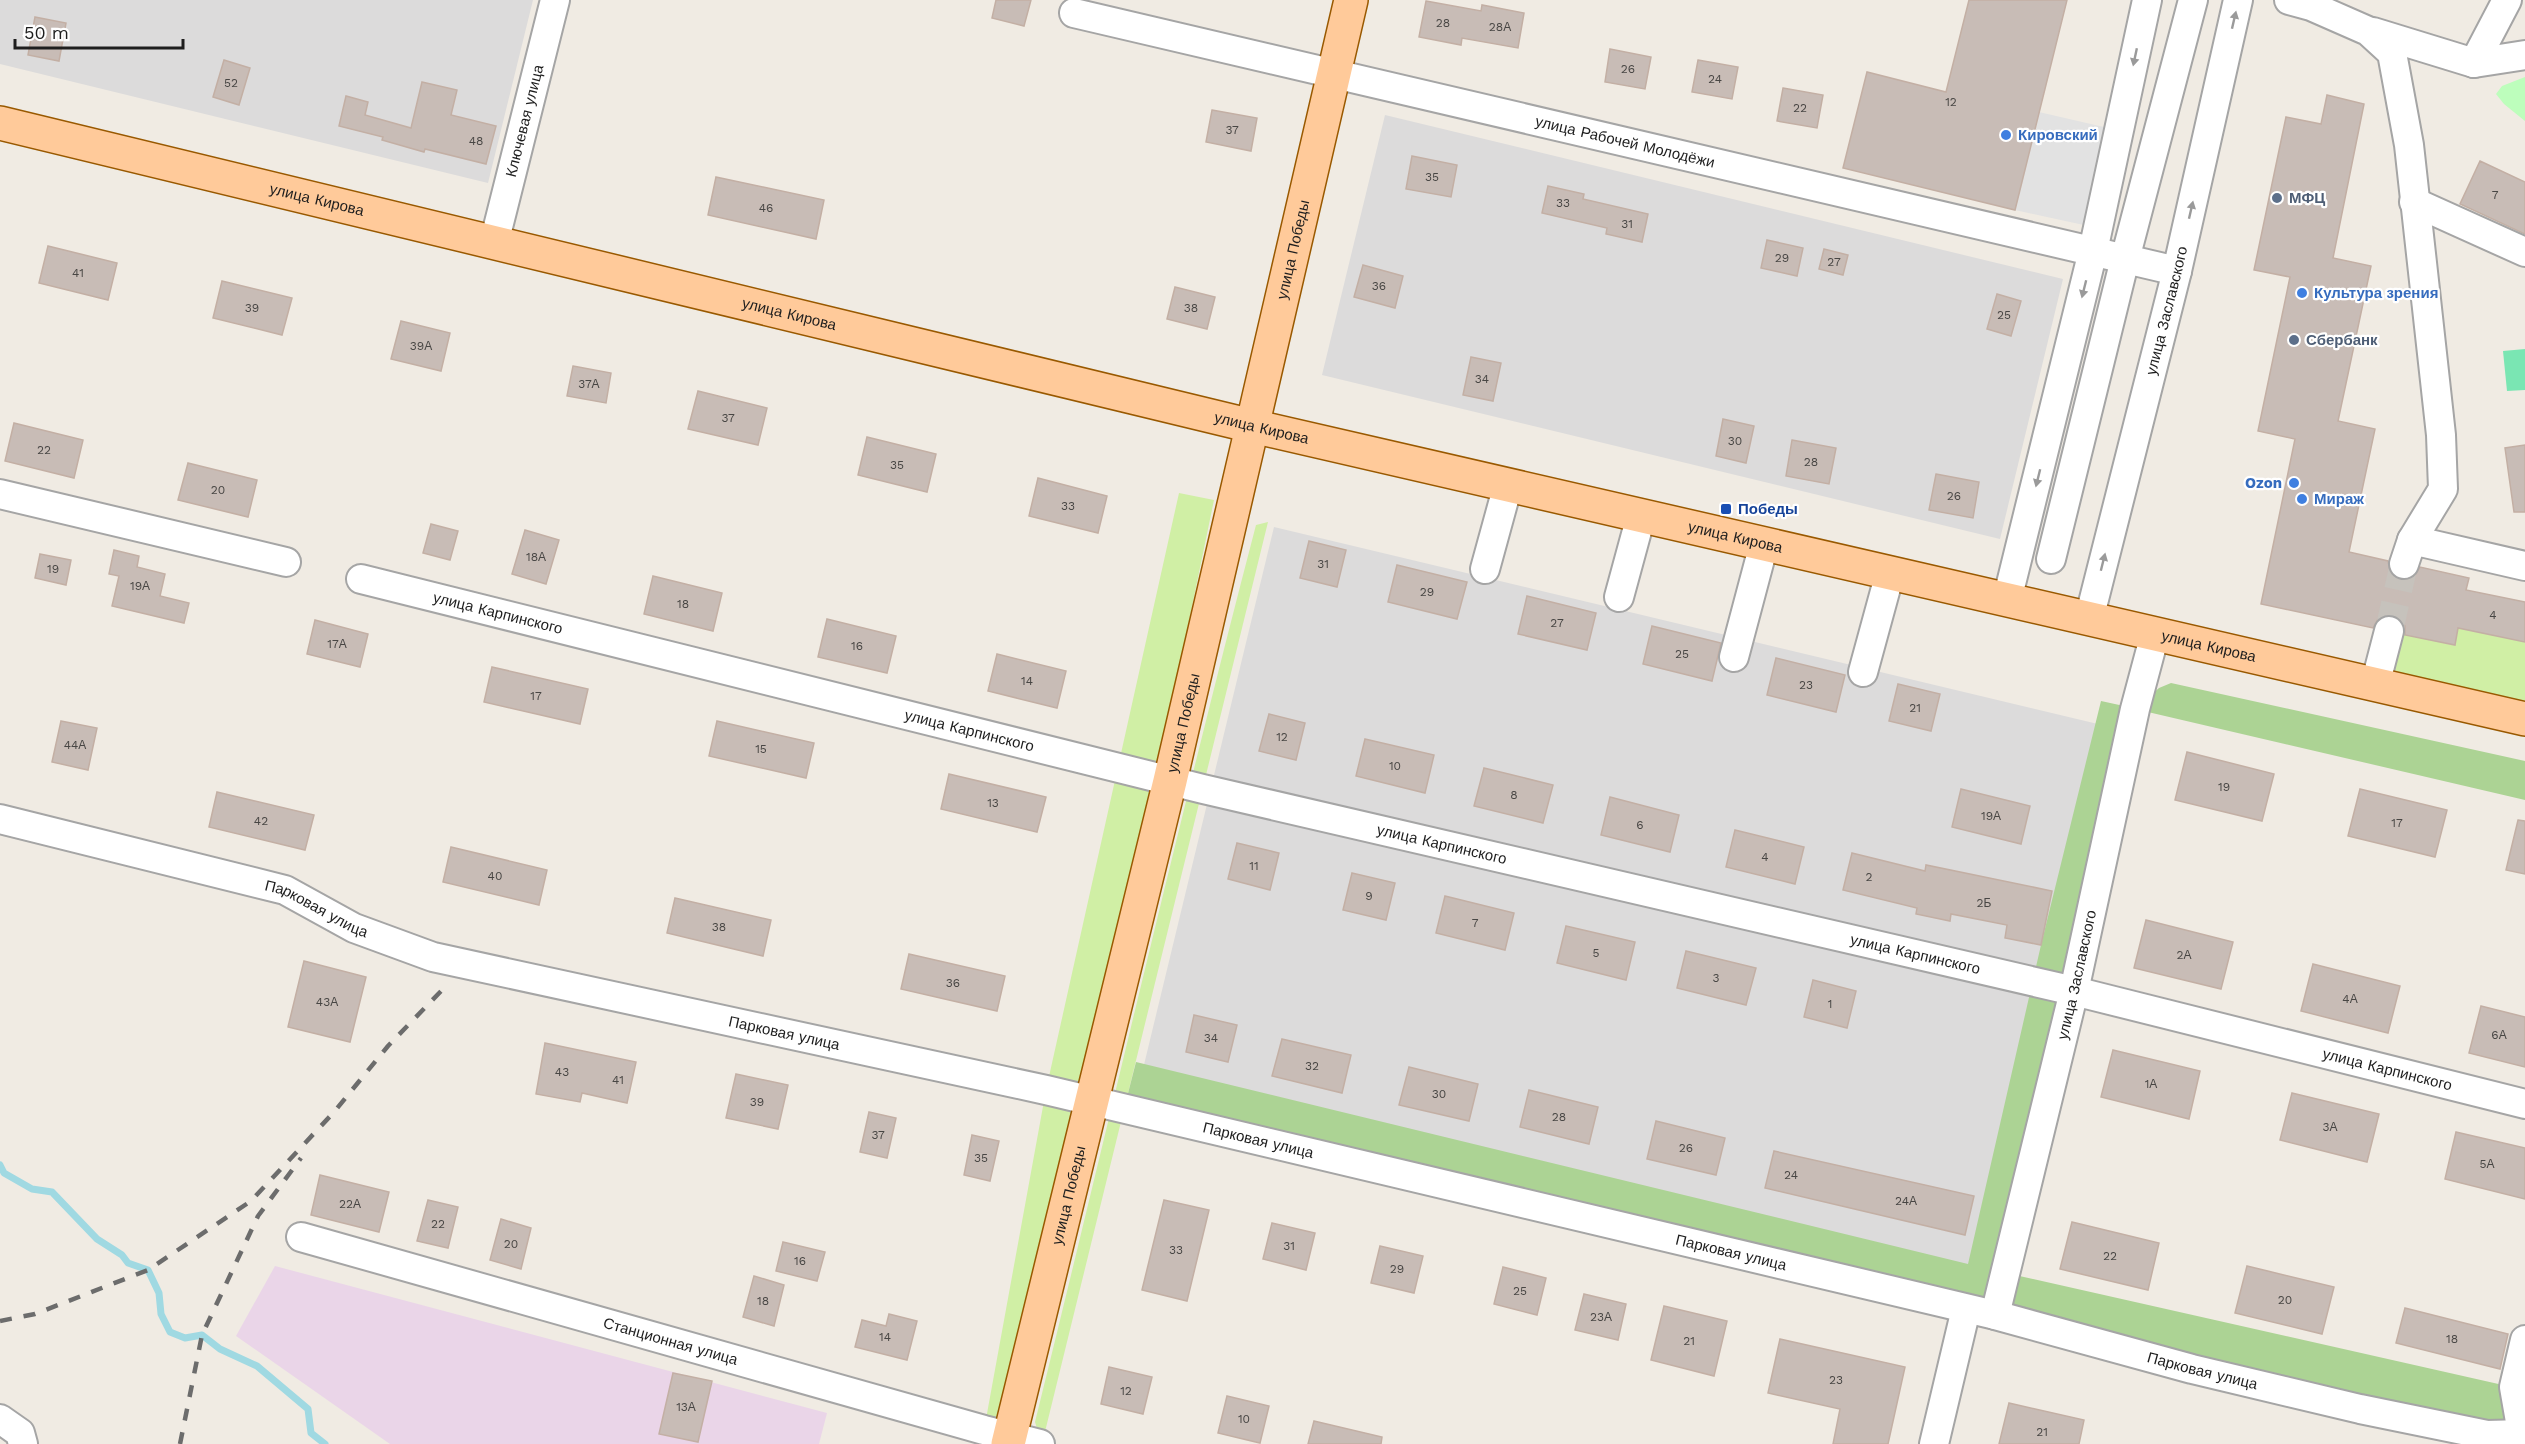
<svg xmlns="http://www.w3.org/2000/svg" width="2525" height="1444" viewBox="0 0 2525 1444" font-family="'Work Sans',sans-serif">
	<rect width="100%" height="100%" fill="#f0ebe3"/>
	<path fill="#dcdbdb" d="M0 0H533L488 183 0 64Z
		M1385 115 2063 279 2000 539 1322 375Z
		M1274 527 2102 725 1970 1272 1142 1073Z"/>
	<path fill="#ead5e8" d="M275 1266 827 1413 819 1444H390L236 1336Z"/>
	<path fill="#d0efa5" d="M1179 493 1214 500 1166 732 996 1433 984 1430 1046 1090Z
		M1268 522 1042 1444 1035 1422C1109 1123 1178 823 1256 525Z
		M2458 628 2525 642V709L2397 682 2389 631 2454 645Z"/>
	<path fill="#acd394" d="M2171 683 2525 761V800L2135 709 2159 688Z
		M2101 701 2124 706 2006 1273 2525 1390V1434L1124 1109 1136 1062 1968 1264 2041 945Z"/>
	<path fill="#bdfebc" d="M2525 77V121L2504 104 2496 94 2502 86Z"/>
	<path fill="#7ae6b3" d="M2525 349V390L2507 391 2503 351Z"/>
	<path fill="#e2e2e2" d="M2039 112 2117 130 2093 227 2015 210Z"/>
	<g fill="none" stroke-linecap="round" stroke-linejoin="round">
		<path stroke="#a0d9e2" stroke-width="7" d="M0 1165 4 1173 32 1189 52 1192 97 1239 122 1255 128 1263 148 1270 159 1293 161 1314 170 1332 185 1338 202 1335 220 1349 257 1366 308 1409 311 1433 325 1444"/>
	</g>
	<path fill="#c8bcb6" stroke="#c3afa4" stroke-width="1.5" d="M996 0H1031L1024 26 992 18Z
		M1969 0H2067L2015 210 1843 168 1867 72 1946 92Z
		M1426 1 1481 11 1482 5 1524 13 1518 48 1462 38 1461 45 1419 37Z
		M35 17 66 23 59 61 28 55Z
		M1610 49 1651 57 1645 89 1605 82Z
		M224 60 250 68 239 105 213 97Z
		M1698 60 1738 67 1732 99 1692 92Z
		M422 82 457 90 451 115 496 126 486 164 425 149 424 152 382 140 383 137 339 126 346 96 368 102 365 115 411 128Z
		M1783 88 1823 95 1817 128 1777 121Z
		M2327 95 2364 104 2333 258 2371 266 2338 421 2375 429 2349 552 2388 561 2391 574 2399 580H2408L2414 577 2420 567 2469 578 2466 590 2525 602V642L2458 628 2455 645 2405 635V626L2401 620 2393 615H2385L2378 619 2373 628 2261 604 2295 439 2258 431 2290 277 2254 270 2286 117 2321 124Z
		M1212 110 1257 118 1251 151 1206 142Z
		M1412 156 1457 165 1451 197 1406 189Z
		M2480 161 2525 182V234L2460 204Z
		M716 177 824 200 816 239 708 215Z
		M1548 186 1584 194 1583 199 1648 214 1642 242 1606 234 1607 228 1542 213Z
		M1767 240 1803 248 1797 276 1761 268Z
		M48 246 117 263 108 300 39 283Z
		M1824 249 1848 255 1843 275 1819 269Z
		M1363 265 1403 276 1395 308 1354 297Z
		M222 281 292 298 282 335 213 318Z
		M1175 287 1215 297 1207 329 1167 319Z
		M1997 294 2021 301 2011 336 1987 329Z
		M401 321 450 333 441 371 391 359Z
		M1471 357 1501 363 1493 401 1463 395Z
		M573 366 611 373 606 403 567 396Z
		M698 391 767 408 758 445 688 429Z
		M1723 419 1754 426 1746 463 1716 456Z
		M14 423 83 440 74 478 5 461Z
		M867 437 936 454 927 492 858 475Z
		M1792 440 1836 448 1829 484 1786 476Z
		M2525 445V512H2514L2505 448Z
		M188 463 257 480 248 517 178 500Z
		M1936 474 1979 482 1973 518 1929 510Z
		M1038 478 1107 496 1098 533 1029 516Z
		M431 524 458 531 450 560 423 553Z
		M525 530 559 540 546 584 512 574Z
		M1309 541 1346 550 1337 587 1300 578Z
		M114 550 139 556 137 567 165 574 160 596 189 603 184 623 112 606 119 576 109 574Z
		M40 554 71 560 66 585 35 578Z
		M1397 565 1467 582 1457 619 1388 602Z
		M653 576 722 593 713 631 644 614Z
		M1527 596 1596 613 1587 650 1518 634Z
		M827 619 896 636 887 673 818 657Z
		M315 620 368 634 360 667 307 654Z
		M1652 626 1721 643 1712 681 1643 664Z
		M997 654 1066 671 1057 708 988 691Z
		M1776 658 1845 675 1836 712 1767 695Z
		M492 667 588 689 580 724 484 702Z
		M1898 684 1940 694 1931 731 1889 721Z
		M1269 714 1305 723 1296 760 1259 751Z
		M61 721 97 728 88 770 52 762Z
		M717 721 814 743 806 778 709 756Z
		M1365 739 1434 755 1425 793 1356 776Z
		M2187 752 2274 774 2262 821 2175 800Z
		M1484 768 1553 785 1543 823 1474 806Z
		M949 774 1046 797 1037 832 941 809Z
		M1961 789 2030 806 2021 844 1952 827Z
		M2360 789 2447 810 2435 857 2348 836Z
		M217 792 314 815 305 850 209 827Z
		M1610 797 1679 815 1670 852 1601 835Z
		M2518 820 2525 821V874L2506 870Z
		M1735 830 1804 847 1795 884 1726 867Z
		M1237 843 1279 853 1270 890 1228 879Z
		M451 847 547 870 539 905 443 882Z
		M1852 853 1925 871 1926 865 2052 891 2041 945 2005 938 2007 925 1951 914 1950 921 1916 914 1917 908 1843 890Z
		M1352 873 1395 883 1386 920 1343 910Z
		M1445 896 1514 913 1505 950 1436 933Z
		M675 898 771 920 763 956 667 933Z
		M2146 920 2233 942 2221 989 2134 968Z
		M1566 926 1635 942 1626 980 1557 963Z
		M1686 951 1756 968 1746 1005 1677 988Z
		M909 954 1005 976 997 1011 901 989Z
		M304 961 366 977 350 1042 288 1027Z
		M2313 964 2400 986 2388 1033 2301 1011Z
		M1813 980 1856 991 1847 1028 1804 1017Z
		M2481 1006 2525 1017V1067L2469 1053Z
		M1194 1015 1237 1025 1228 1062 1186 1052Z
		M1282 1039 1351 1055 1342 1093 1272 1076Z
		M545 1043 636 1062 627 1103 582 1093 580 1102 536 1094Z
		M2113 1050 2200 1071 2189 1119 2101 1097Z
		M1409 1067 1478 1084 1469 1121 1399 1105Z
		M736 1074 788 1085 778 1129 726 1118Z
		M1529 1090 1598 1107 1589 1144 1520 1127Z
		M2292 1093 2379 1114 2367 1162 2280 1140Z
		M869 1112 896 1118 887 1158 860 1152Z
		M1656 1121 1725 1138 1716 1175 1647 1159Z
		M2456 1132 2525 1148V1199L2445 1179Z
		M972 1135 999 1141 990 1181 964 1175Z
		M1774 1151 1974 1196 1965 1235 1765 1188Z
		M320 1175 389 1192 379 1232 311 1215Z
		M428 1200 458 1207 448 1248 417 1241Z
		M1164 1200 1209 1210 1187 1301 1142 1290Z
		M501 1219 531 1228 521 1269 490 1260Z
		M2072 1222 2159 1243 2148 1290 2060 1269Z
		M1272 1223 1315 1233 1306 1270 1263 1259Z
		M783 1242 825 1252 817 1281 776 1271Z
		M1380 1246 1423 1256 1414 1293 1371 1283Z
		M2247 1266 2334 1287 2322 1334 2235 1313Z
		M1503 1267 1546 1278 1537 1315 1494 1304Z
		M754 1276 784 1285 774 1326 743 1317Z
		M1584 1294 1626 1304 1618 1340 1575 1330Z
		M1664 1306 1727 1321 1714 1376 1651 1360Z
		M2405 1308 2508 1334 2500 1369 2396 1343Z
		M889 1314 917 1321 907 1360 855 1347 862 1320 886 1326Z
		M1780 1339 1905 1367 1888 1444H1833L1840 1409 1768 1393Z
		M1109 1367 1152 1377 1143 1414 1101 1404Z
		M673 1373 712 1381 698 1442 659 1434Z
		M1227 1396 1269 1406 1260 1443 1218 1433Z
		M2009 1403 2084 1420 2079 1444H1999Z
		M1314 1421 1382 1437 1381 1444H1308Z"/>
	<g fill="none" stroke-linecap="round" stroke-linejoin="round">
		<path stroke="#c6c2bc" stroke-width="28" stroke-dasharray="28 14" stroke-linecap="butt" d="M2389 631 2404 564"/>
		<g stroke="#a5a5a5" stroke-width="32">
			<g id="minor">
				<path d="M2289 0 2311 6 2368 31 2392 53 2409 145 2441 435 2443 489 2412 540 2404 564"/>
				<path id="s1" d="M1074 13 2177 271"/>
				<path d="M2373 32 2474 63 2525 55"/>
				<path d="M2474 63 2507 0"/>
				<path d="M2414 202 2525 252"/>
				<path id="s2" d="M494 243 555 0"/>
				<path d="M0 494 286 562"/>
				<path d="M2412 540 2525 566"/>
				<path d="M2051 559 2125 259 2193 0"/>
				<path d="M1485 569 1508 485"/>
				<path id="s3" d="M361 579 1203 789 2074 991 2525 1104"/>
				<path d="M1619 597 1641 516"/>
				<path d="M2007 600 2093 251 2147 0"/>
				<path id="s4" d="M2089 619 2177 271 2238 0"/>
				<path d="M1734 657 1764 544"/>
				<path d="M1863 672 1890 573"/>
				<path d="M2375 685 2389 631"/>
				<path id="s5" d="M0 819 285 890 354 928 433 957 1046 1090 1995 1315 2192 1369 2360 1409 2487 1435 2525 1434"/>
				<path id="s6" d="M301 1237 984 1430 1040 1444"/>
				<path id="s7" d="M1995 1315 2074 991 2135 709 2155 634"/>
				<path d="M0 1419 20 1433 23 1444"/>
				<path d="M1934 1444 1966 1309"/>
				<path d="M2520 1444 2522 1433 2514 1387 2525 1340"/>
			</g>
		</g>
		<g stroke="#995900" stroke-width="36">
			<g id="major">
				<path id="s8" d="M0 123 1252 426 2525 719"/>
				<path id="s9" d="M1008 1444 1170 781 1351 0"/>
			</g>
		</g>
		<use href="#minor" stroke="#fff" stroke-width="28"/>
		<use href="#major" stroke="#ffca9a" stroke-width="33"/>
		<path stroke="#6c6c6c" stroke-width="4.5" stroke-dasharray="12 12" stroke-linecap="butt" d="M0 1321 35 1314 148 1270 251 1201 334 1112 388 1046 445 987
			M180 1444 202 1335 258 1216 301 1158"/>
	</g>
	<defs><path id="oneway-solid" d="M-6-.8H1V-3.2L6.5 0L1 3.2V.8H-6Z" transform="scale(1.5)"/></defs>
	<g fill="#9a9a9a">
		<use href="#oneway-solid" transform="translate(2234 20) rotate(-77)"/>
		<use href="#oneway-solid" transform="translate(2135 57) rotate(102)"/>
		<use href="#oneway-solid" transform="translate(2191 210) rotate(-77)"/>
		<use href="#oneway-solid" transform="translate(2084 289) rotate(104)"/>
		<use href="#oneway-solid" transform="translate(2038 478) rotate(104)"/>
		<use href="#oneway-solid" transform="translate(2103 562) rotate(-76)"/>
	</g>
	<g fill="#3f7fe0" stroke="#fff" stroke-width="2">
		<circle cx="2006" cy="135" r="6"/>
		<circle cx="2302" cy="293" r="6"/>
		<circle cx="2294" cy="483" r="6"/>
		<circle cx="2302" cy="499" r="6"/>
	</g>
	<g fill="#5c6f8a" stroke="#fff" stroke-width="2">
		<circle cx="2277" cy="198" r="6"/>
		<circle cx="2294" cy="340" r="6"/>
	</g>
	<rect fill="#1a4fb4" stroke="#fff" stroke-width="2" x="1720" y="503" width="12" height="12" rx="3"/>
	<g text-anchor="middle" stroke-width="4.5" stroke-linejoin="round" paint-order="stroke">
		<g font-size="12" fill="#484644">
			<text x="1443" y="27">28</text>
			<text x="1500" y="31">28А</text>
			<text x="1628" y="73">26</text>
			<text x="1715" y="83">24</text>
			<text x="231" y="87">52</text>
			<text x="1951" y="106">12</text>
			<text x="1800" y="112">22</text>
			<text x="1232" y="134">37</text>
			<text x="476" y="145">48</text>
			<text x="1432" y="181">35</text>
			<text x="2495" y="199">7</text>
			<text x="1563" y="207">33</text>
			<text x="766" y="212">46</text>
			<text x="1627" y="228">31</text>
			<text x="1782" y="262">29</text>
			<text x="1834" y="266">27</text>
			<text x="78" y="277">41</text>
			<text x="1379" y="290">36</text>
			<text x="252" y="312">39</text>
			<text x="1191" y="312">38</text>
			<text x="2004" y="319">25</text>
			<text x="421" y="350">39А</text>
			<text x="1482" y="383">34</text>
			<text x="589" y="388">37А</text>
			<text x="728" y="422">37</text>
			<text x="1735" y="445">30</text>
			<text x="44" y="454">22</text>
			<text x="1811" y="466">28</text>
			<text x="897" y="469">35</text>
			<text x="218" y="494">20</text>
			<text x="1954" y="500">26</text>
			<text x="1068" y="510">33</text>
			<text x="536" y="561">18А</text>
			<text x="1323" y="568">31</text>
			<text x="53" y="573">19</text>
			<text x="140" y="590">19А</text>
			<text x="1427" y="596">29</text>
			<text x="683" y="608">18</text>
			<text x="2493" y="619">4</text>
			<text x="1557" y="627">27</text>
			<text x="337" y="648">17А</text>
			<text x="857" y="650">16</text>
			<text x="1682" y="658">25</text>
			<text x="1027" y="685">14</text>
			<text x="1806" y="689">23</text>
			<text x="536" y="700">17</text>
			<text x="1915" y="712">21</text>
			<text x="1282" y="741">12</text>
			<text x="75" y="749">44А</text>
			<text x="761" y="753">15</text>
			<text x="1395" y="770">10</text>
			<text x="2224" y="791">19</text>
			<text x="1514" y="799">8</text>
			<text x="993" y="807">13</text>
			<text x="1991" y="820">19А</text>
			<text x="261" y="825">42</text>
			<text x="2397" y="827">17</text>
			<text x="1640" y="829">6</text>
			<text x="1765" y="861">4</text>
			<text x="1254" y="870">11</text>
			<text x="495" y="880">40</text>
			<text x="1869" y="881">2</text>
			<text x="1369" y="900">9</text>
			<text x="1984" y="907">2Б</text>
			<text x="1475" y="927">7</text>
			<text x="719" y="931">38</text>
			<text x="1596" y="957">5</text>
			<text x="2184" y="959">2А</text>
			<text x="1716" y="982">3</text>
			<text x="953" y="987">36</text>
			<text x="2350" y="1003">4А</text>
			<text x="327" y="1006">43А</text>
			<text x="1830" y="1008">1</text>
			<text x="2499" y="1039">6А</text>
			<text x="1211" y="1042">34</text>
			<text x="1312" y="1070">32</text>
			<text x="562" y="1076">43</text>
			<text x="618" y="1084">41</text>
			<text x="2151" y="1088">1А</text>
			<text x="1439" y="1098">30</text>
			<text x="757" y="1106">39</text>
			<text x="1559" y="1121">28</text>
			<text x="2330" y="1131">3А</text>
			<text x="878" y="1139">37</text>
			<text x="1686" y="1152">26</text>
			<text x="981" y="1162">35</text>
			<text x="2487" y="1168">5А</text>
			<text x="1791" y="1179">24</text>
			<text x="1906" y="1205">24А</text>
			<text x="350" y="1208">22А</text>
			<text x="438" y="1228">22</text>
			<text x="511" y="1248">20</text>
			<text x="1289" y="1250">31</text>
			<text x="1176" y="1254">33</text>
			<text x="2110" y="1260">22</text>
			<text x="800" y="1265">16</text>
			<text x="1397" y="1273">29</text>
			<text x="1520" y="1295">25</text>
			<text x="2285" y="1304">20</text>
			<text x="763" y="1305">18</text>
			<text x="1601" y="1321">23А</text>
			<text x="885" y="1341">14</text>
			<text x="2452" y="1343">18</text>
			<text x="1689" y="1345">21</text>
			<text x="1836" y="1384">23</text>
			<text x="1126" y="1395">12</text>
			<text x="686" y="1411">13А</text>
			<text x="1244" y="1423">10</text>
			<text x="2042" y="1436">21</text>
		</g>
		<g font-size="15" fill="#1e1e1e" stroke="#fff">
			<text dy="5" stroke="none"><textPath href="#s2" startOffset="126">Ключевая улица</textPath></text>
			<text dy="5" stroke="none"><textPath href="#s1" startOffset="566">улица Рабочей Молодёжи</textPath></text>
			<text dy="5" stroke="none"><textPath href="#s8" startOffset="326">улица Кирова</textPath></text>
			<text dy="5" stroke="none"><textPath href="#s9" startOffset="1228">улица Победы</textPath></text>
			<text dy="5" stroke="none"><textPath href="#s4" startOffset="318">улица Заславского</textPath></text>
			<text dy="5" stroke="none"><textPath href="#s8" startOffset="812">улица Кирова</textPath></text>
			<text dy="5" stroke="none"><textPath href="#s8" startOffset="1298">улица Кирова</textPath></text>
			<text dy="5" stroke="none"><textPath href="#s8" startOffset="1784">улица Кирова</textPath></text>
			<text dy="5" stroke="none"><textPath href="#s3" startOffset="141">улица Карпинского</textPath></text>
			<text dy="5" stroke="none"><textPath href="#s8" startOffset="2270">улица Кирова</textPath></text>
			<text dy="5" stroke="none"><textPath href="#s9" startOffset="742">улица Победы</textPath></text>
			<text dy="5" stroke="none"><textPath href="#s3" startOffset="627">улица Карпинского</textPath></text>
			<text dy="5" stroke="none"><textPath href="#s3" startOffset="1113">улица Карпинского</textPath></text>
			<text dy="5" stroke="none"><textPath href="#s5" startOffset="330">Парковая улица</textPath></text>
			<text dy="5" stroke="none"><textPath href="#s3" startOffset="1599">улица Карпинского</textPath></text>
			<text dy="5" stroke="none"><textPath href="#s7" startOffset="350">улица Заславского</textPath></text>
			<text dy="5" stroke="none"><textPath href="#s5" startOffset="816">Парковая улица</textPath></text>
			<text dy="5" stroke="none"><textPath href="#s3" startOffset="2085">улица Карпинского</textPath></text>
			<text dy="5" stroke="none"><textPath href="#s5" startOffset="1302">Парковая улица</textPath></text>
			<text dy="5" stroke="none"><textPath href="#s9" startOffset="256">улица Победы</textPath></text>
			<text dy="5" stroke="none"><textPath href="#s5" startOffset="1788">Парковая улица</textPath></text>
			<text dy="5" stroke="none"><textPath href="#s6" startOffset="384">Станционная улица</textPath></text>
			<text dy="5" stroke="none"><textPath href="#s5" startOffset="2274">Парковая улица</textPath></text>
		</g>
		<g font-size="15" font-weight="bold" fill="#366cbe" stroke="#fff" text-anchor="start">
			<text x="2018" y="140">Кировский</text>
			<text x="2314" y="298">Культура зрения</text>
			<text x="2282" y="488" text-anchor="end">Ozon</text>
			<text x="2314" y="504">Мираж</text>
		</g>
		<g font-size="15" font-weight="bold" fill="#4e5e75" stroke="#fff" text-anchor="start">
			<text x="2289" y="203">МФЦ</text>
			<text x="2306" y="345">Сбербанк</text>
		</g>
		<g font-size="15" font-weight="bold" fill="#164399" stroke="#fff" text-anchor="start">
			<text x="1738" y="514">Победы</text>
		</g>
	</g>
	<path d="M15 39v9h168v-9" fill="none" stroke="#1e1e1e" stroke-width="3"/>
	<text x="24" y="39" font-size="18" fill="#1e1e1e" stroke="#ffffff" stroke-width="4.5" paint-order="stroke">50 m</text>
</svg>
